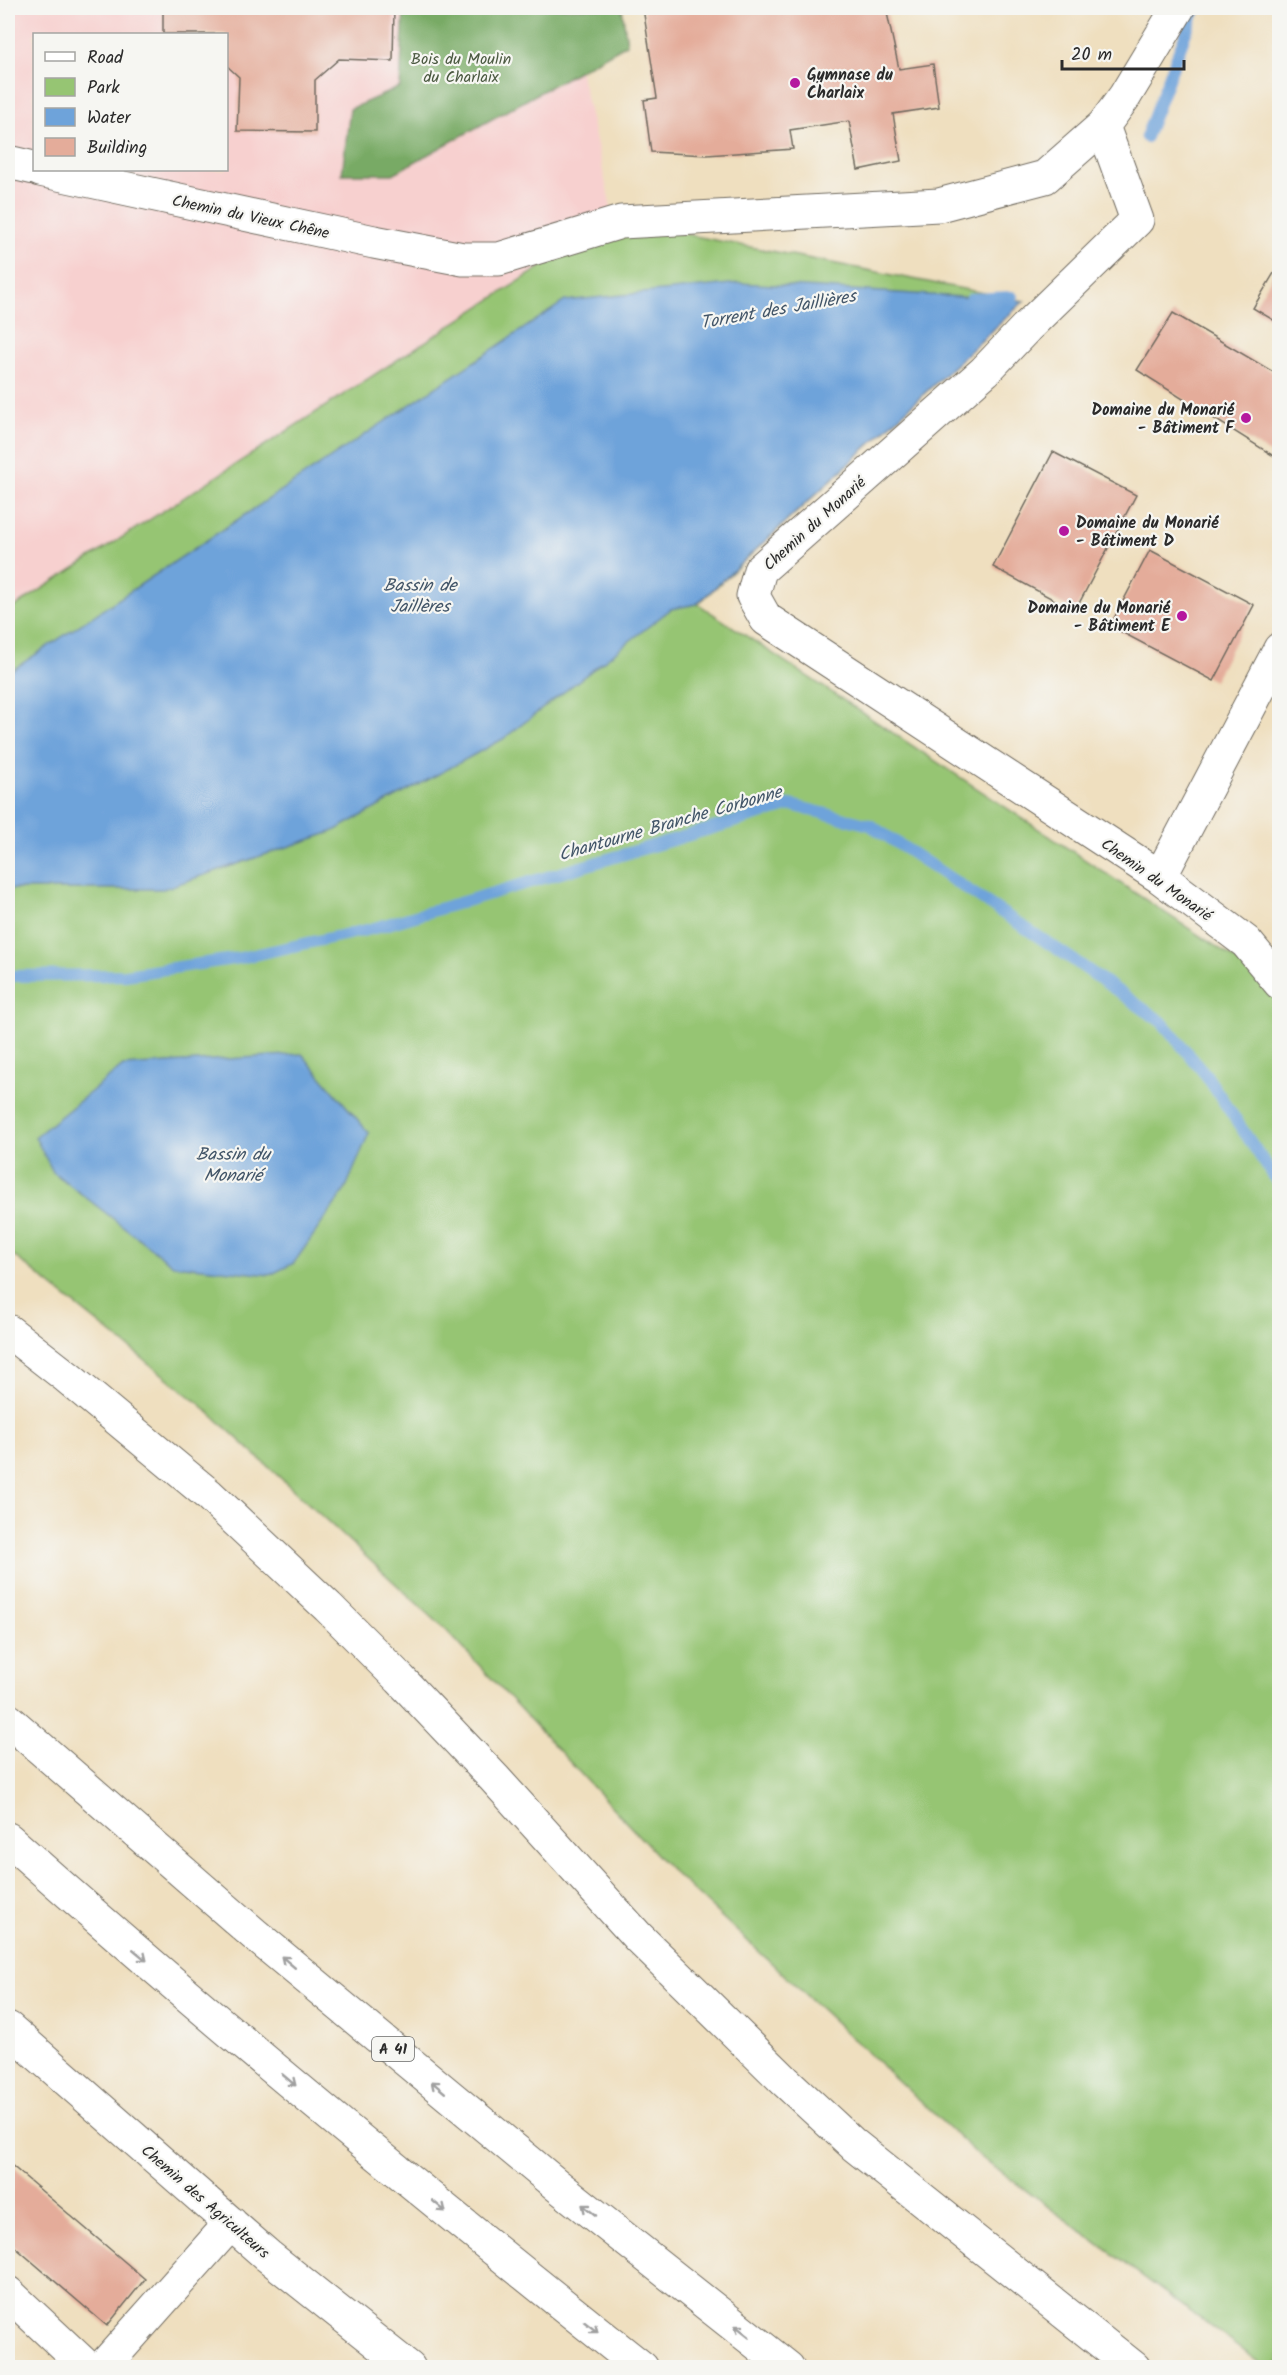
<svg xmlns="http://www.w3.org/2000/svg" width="1287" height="2375" viewBox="0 0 1287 2375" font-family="Kalam,sans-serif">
	<rect width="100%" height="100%" fill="#f6f6f2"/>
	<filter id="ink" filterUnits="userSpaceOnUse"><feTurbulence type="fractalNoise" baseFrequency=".0167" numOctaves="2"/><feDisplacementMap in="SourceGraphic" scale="12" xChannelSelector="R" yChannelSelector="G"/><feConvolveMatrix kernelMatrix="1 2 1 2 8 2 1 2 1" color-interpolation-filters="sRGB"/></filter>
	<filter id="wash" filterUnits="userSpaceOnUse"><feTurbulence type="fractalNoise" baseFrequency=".008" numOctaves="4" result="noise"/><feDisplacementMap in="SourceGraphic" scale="24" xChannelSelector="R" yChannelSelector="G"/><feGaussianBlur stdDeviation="1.35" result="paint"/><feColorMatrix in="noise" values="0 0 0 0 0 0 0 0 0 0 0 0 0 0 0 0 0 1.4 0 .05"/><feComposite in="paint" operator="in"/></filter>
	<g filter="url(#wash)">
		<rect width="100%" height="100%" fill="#efdfbf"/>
		<path fill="#f7d0cf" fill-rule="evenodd" d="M8 8H566L614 220 8 611ZM34 34H226V170H34Z"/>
		<path fill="#96c573" stroke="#60784f" stroke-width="1.5" d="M614 220 1024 301 698 604 1264 978 1279 998V2367H1266L978 2155 669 1868 446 1630 201 1405 8 1251V611Z"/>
		<path fill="#78aa65" stroke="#526a48" stroke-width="1.5" d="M404 8H622L627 44 393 174H342L350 109 400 87Z"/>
		<path fill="#6ea3da" stroke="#4c6782" stroke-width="1.5" d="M740 283 1024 301 697 604 671 609 503 739 332 832 163 889H8V673L565 301Z
			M302 1054 369 1133 345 1190 294 1263 270 1275 173 1265 53 1172 35 1137 123 1066Z"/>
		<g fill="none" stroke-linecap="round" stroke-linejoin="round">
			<path stroke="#6ea3da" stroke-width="12" d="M1146 137 1193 14 1197 8
				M971 299 1012 297
				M8 976 125 975 240 958 371 929 791 805 870 825 1072 959 1162 1022 1206 1075 1280 1186"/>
		</g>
		<g id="blocks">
			<path fill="#e4ac9a" d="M163 8H394L393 61 339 59 315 80V132L237 131 239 77 226 65V34H163Z
				M643 8H886L899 69 933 64 939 107 893 114 901 161 858 170 849 121 790 130 793 149 707 155 651 152 644 100 657 98Z
				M1280 263V324L1253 308Z
				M1173 313 1280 376V460L1137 370Z
				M1053 452 1136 495 1075 611 993 567Z
				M1150 550 1254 605 1214 681 1110 626Z
				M10 2164 145 2279 107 2326 8 2241V2167Z"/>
		</g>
	</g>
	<g filter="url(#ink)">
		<use href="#blocks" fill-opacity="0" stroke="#706a5f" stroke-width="1.5"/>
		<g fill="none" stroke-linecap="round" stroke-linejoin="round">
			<g stroke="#706a5f" stroke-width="35">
				<path id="minor" d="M1103 126 1137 220 1026 328 985 371 760 570 753 596 766 619 1160 877 1246 942 1280 983
					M8 162 34 168
					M40 170 374 242 463 259H499L621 222 939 205 1045 177 1103 126 1125 96 1178 8
					M1160 877 1280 649
					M8 2028 268 2256 409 2368
					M8 2293 88 2368
					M102 2368 231 2223"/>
			</g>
			<g stroke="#706a5f" stroke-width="35">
				<path id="major" d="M8 1331 67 1377 209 1495 328 1607 400 1679 494 1778 638 1937 785 2081 854 2145 1134 2368"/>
			</g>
			<g stroke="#706a5f" stroke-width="35">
				<path id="highway" d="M8 1720 254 1934 558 2186 788 2368
					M8 1839C213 2022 426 2196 642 2368"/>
			</g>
			<use href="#minor" stroke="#fff" stroke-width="33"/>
			<use href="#major" stroke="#fff" stroke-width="33"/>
			<use href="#highway" stroke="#fff" stroke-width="33"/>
		</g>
		<defs><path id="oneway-shaft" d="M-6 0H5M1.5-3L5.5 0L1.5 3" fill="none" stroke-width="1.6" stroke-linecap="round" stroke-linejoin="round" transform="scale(1.5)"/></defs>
		<g stroke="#a0a0a0">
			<use href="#oneway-shaft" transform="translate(140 1955) rotate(40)"/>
			<use href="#oneway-shaft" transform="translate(288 1962) rotate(-140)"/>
			<use href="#oneway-shaft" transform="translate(289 2080) rotate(40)"/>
			<use href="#oneway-shaft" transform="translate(438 2087) rotate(-140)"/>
			<use href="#oneway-shaft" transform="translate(439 2206) rotate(40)"/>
			<use href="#oneway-shaft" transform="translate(589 2210) rotate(-142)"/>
			<use href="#oneway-shaft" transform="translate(591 2327) rotate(38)"/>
			<use href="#oneway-shaft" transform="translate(742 2331) rotate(-142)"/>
		</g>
	</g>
	<g fill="#b5179e" stroke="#f6f6f2" stroke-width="2">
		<circle cx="795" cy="83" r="6"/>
		<circle cx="1246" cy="418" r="6"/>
		<circle cx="1064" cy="531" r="6"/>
		<circle cx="1182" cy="616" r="6"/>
	</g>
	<g text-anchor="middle" stroke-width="4.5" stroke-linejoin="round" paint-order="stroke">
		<rect fill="#f6f6f2" stroke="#686867" stroke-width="1.5" x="372" y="2037" width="42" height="24" rx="4.5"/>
		<g font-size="15" font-weight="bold" fill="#2b2b2b">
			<text x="393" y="2054">A 41</text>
		</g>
		<g font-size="16" fill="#4b5941" stroke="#f6f6f2">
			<text x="461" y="64">Bois du Moulin<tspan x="461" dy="18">du Charlaix</tspan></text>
		</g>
		<g font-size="16" font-weight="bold" fill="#2b2b2b" stroke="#f6f6f2" text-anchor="start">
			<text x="807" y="80">Gymnase du<tspan x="807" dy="18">Charlaix</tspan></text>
			<text x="1234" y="415" text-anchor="end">Domaine du Monarié<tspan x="1234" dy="18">- Bâtiment F</tspan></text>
			<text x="1076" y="528">Domaine du Monarié<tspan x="1076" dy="18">- Bâtiment D</tspan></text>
			<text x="1170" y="613" text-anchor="end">Domaine du Monarié<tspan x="1170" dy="18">- Bâtiment E</tspan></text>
		</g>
		<g font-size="16" fill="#2b2b2b" stroke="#f6f6f2">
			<text transform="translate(251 216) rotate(12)" y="6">Chemin du Vieux Chêne</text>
			<text transform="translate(814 523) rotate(-42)" y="6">Chemin du Monarié</text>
			<text transform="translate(1157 879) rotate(35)" y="6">Chemin du Monarié</text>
			<text transform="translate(206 2201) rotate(41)" y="6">Chemin des Agriculteurs</text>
		</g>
		<g font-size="18" font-style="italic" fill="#425568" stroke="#f6f6f2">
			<text transform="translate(778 309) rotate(-10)" y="6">Torrent des Jaillières</text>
			<text x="420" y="591">Bassin de<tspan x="420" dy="21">Jaillères</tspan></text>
			<text transform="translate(670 823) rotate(-16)" y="6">Chantourne Branche Corbonne</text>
			<text x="233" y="1160">Bassin du<tspan x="233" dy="21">Monarié</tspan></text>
		</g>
	</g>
	<rect width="1287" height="2375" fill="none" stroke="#f6f6f2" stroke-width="30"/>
	<rect x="33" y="33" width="195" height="138" fill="#f6f6f2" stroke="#a5a5a2" stroke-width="1.5"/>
	<rect x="45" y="52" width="30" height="9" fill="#ffffff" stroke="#a5a5a2" stroke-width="1.5"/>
	<text x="87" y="63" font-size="18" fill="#2b2b2b">Road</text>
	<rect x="45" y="78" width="30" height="18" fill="#96c573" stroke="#a5a5a2" stroke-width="1.5"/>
	<text x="87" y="93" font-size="18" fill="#2b2b2b">Park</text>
	<rect x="45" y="108" width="30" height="18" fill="#6ea3da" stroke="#a5a5a2" stroke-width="1.5"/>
	<text x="87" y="123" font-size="18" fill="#2b2b2b">Water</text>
	<rect x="45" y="138" width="30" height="18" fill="#e4ac9a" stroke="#a5a5a2" stroke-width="1.5"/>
	<text x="87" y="153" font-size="18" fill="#2b2b2b">Building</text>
	<path d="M1062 60v9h122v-9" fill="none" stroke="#2b2b2b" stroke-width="3"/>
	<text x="1071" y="60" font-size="18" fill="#2b2b2b" stroke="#f6f6f2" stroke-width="4.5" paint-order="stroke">20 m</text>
</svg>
